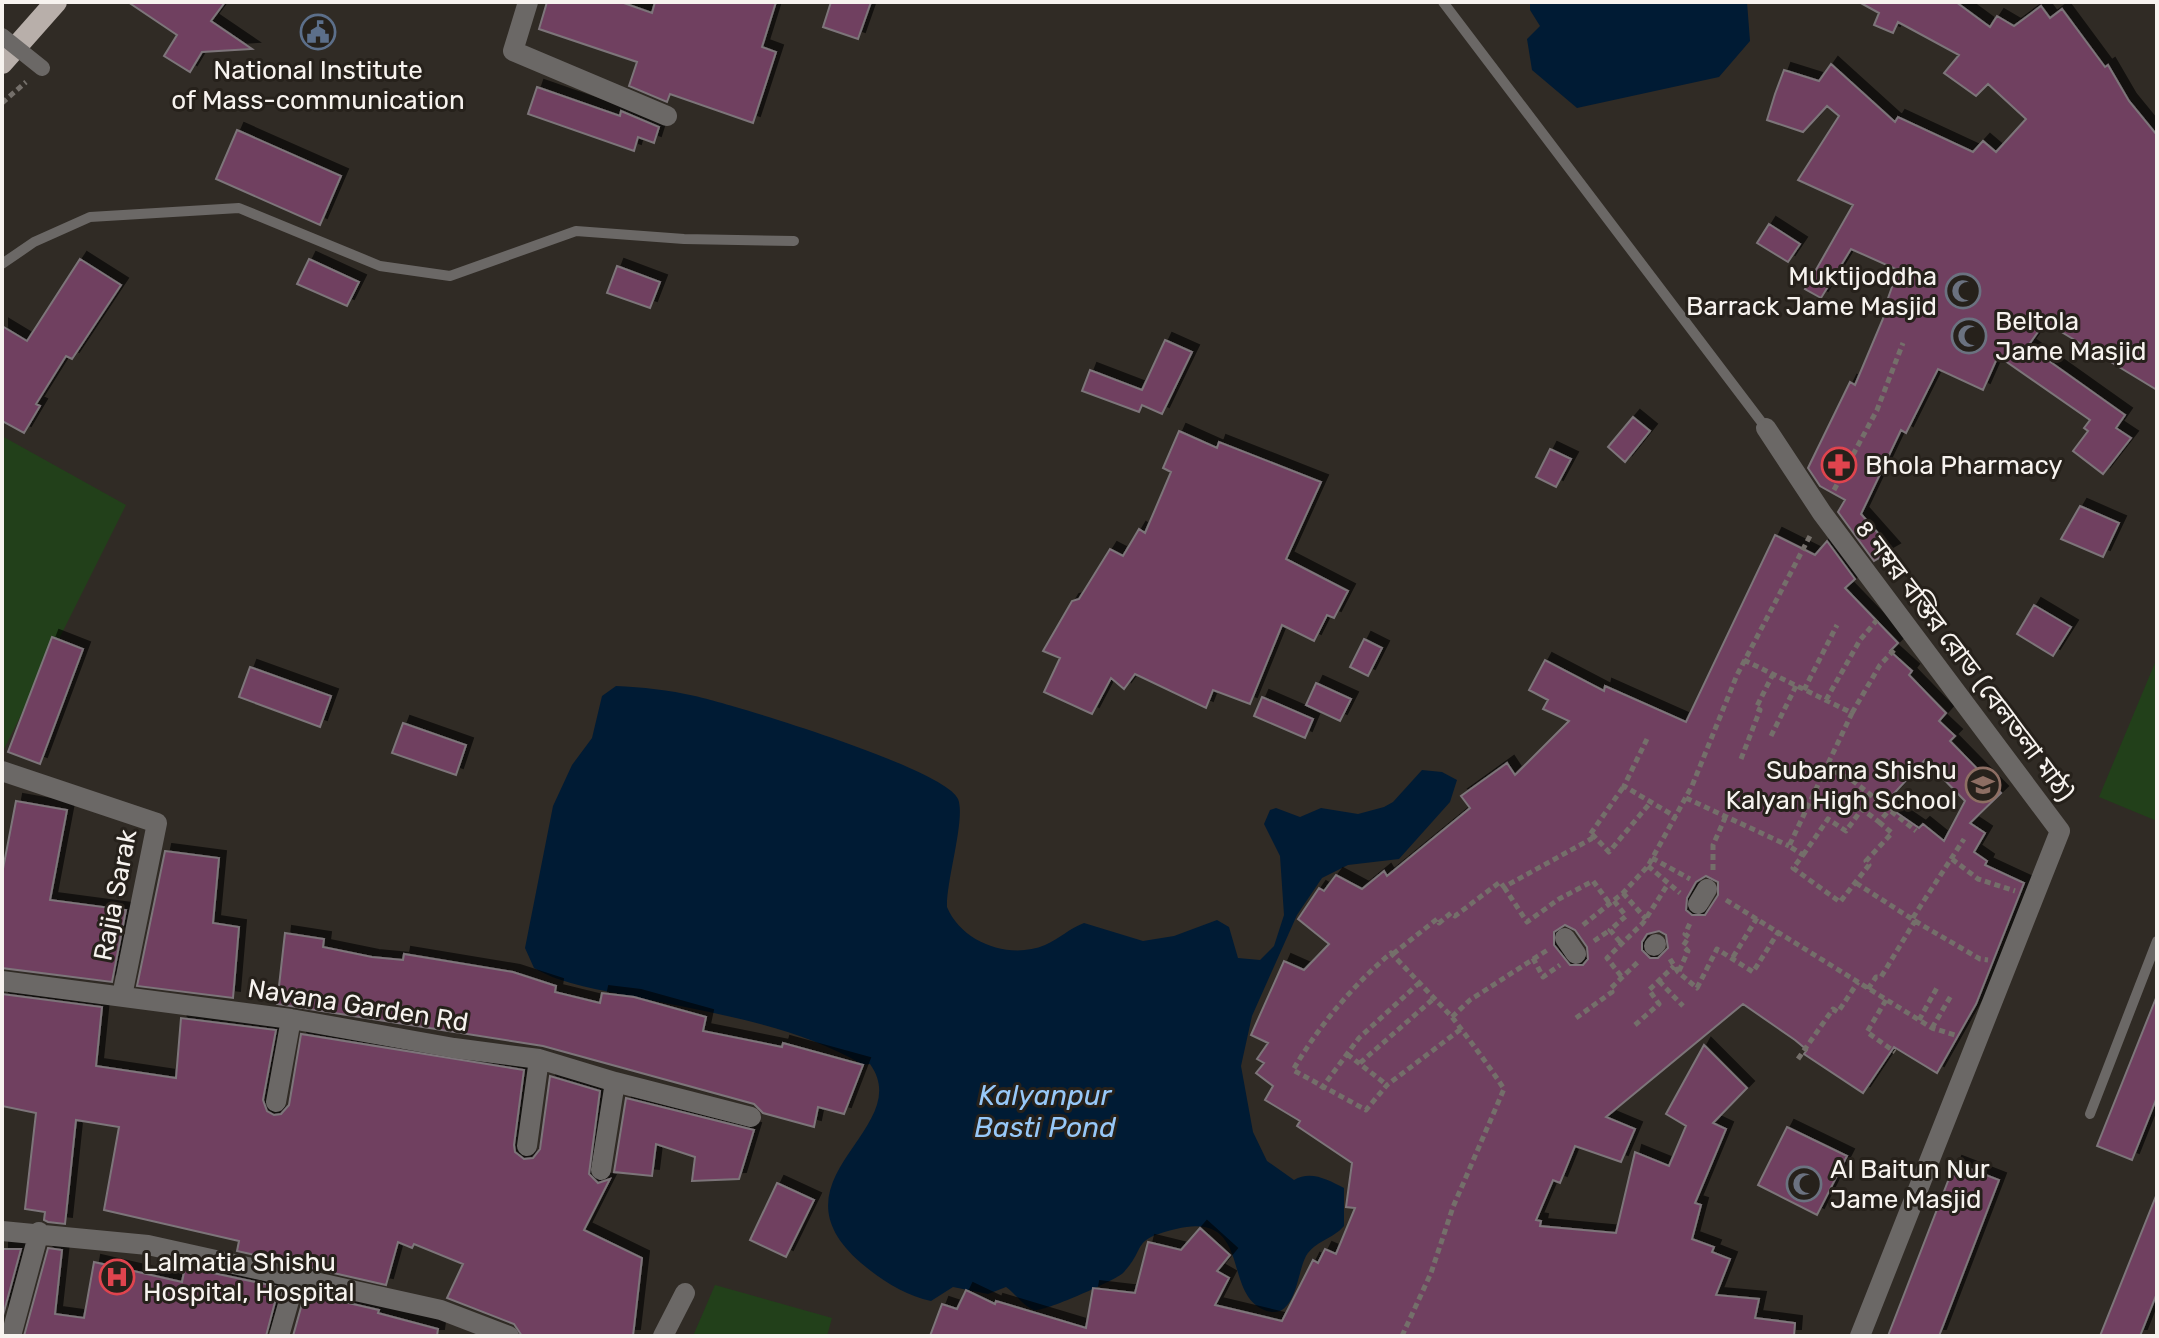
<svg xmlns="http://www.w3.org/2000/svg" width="2159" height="1338" viewBox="0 0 2159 1338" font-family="Rubik,'Noto Sans Bengali',sans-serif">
	<defs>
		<filter id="shadow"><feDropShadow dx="7" dy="-7" stdDeviation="0" flood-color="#0009"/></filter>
	</defs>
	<rect width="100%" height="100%" fill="#302b25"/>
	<path fill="#22401a" d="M2 436 126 505 2 753Z
		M2157 658V821L2099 797Z
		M715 1285 832 1318 827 1336H693Z"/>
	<path fill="#001b34" d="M1530 2H1747L1750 41 1719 77 1577 108 1532 70 1527 39 1540 26 1530 10Z
		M616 686C642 687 669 690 695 696 735 705 946 769 958 799 966 818 946 881 947 907 962 943 1010 960 1045 945 1059 939 1070 928 1084 923L1143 941 1174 936 1217 920 1229 927 1238 958 1260 960 1274 946 1284 915 1280 856 1264 824 1270 810 1276 808 1300 817 1321 808 1358 814 1384 807 1393 802 1422 770 1442 772 1457 780 1450 802 1399 859 1348 865 1322 878 1297 915 1252 1016 1241 1066 1253 1132 1267 1161 1294 1180C1311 1170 1328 1180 1344 1188V1226C1333 1239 1315 1241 1306 1256 1298 1271 1297 1303 1280 1311 1275 1313 1267 1312 1262 1309 1223 1290 1251 1211 1176 1229 1129 1240 1148 1247 1123 1273 1116 1280 1042 1313 1034 1310 1023 1306 1015 1293 1006 1287L988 1294 953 1287 931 1301C906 1296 881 1280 861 1263 764 1179 917 1129 870 1064L863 1065C796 1025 711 1013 635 997 602 990 563 985 534 968L525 948 553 806 572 765 592 738 602 696Z"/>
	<path fill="#6f4160" stroke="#7d757a" stroke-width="2" fill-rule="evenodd" filter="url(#shadow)" d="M128 2H225L211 21 252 49 202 52 190 72 164 56 177 35Z
		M547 2H621L652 13 655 2H776L762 47 776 52 753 123 670 94 667 102 629 86 637 62 539 29Z
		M831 2H871L858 39 823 27Z
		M1859 2H1956L1990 27 1997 16 2014 26 2041 6 2050 18 2062 9 2105 67 2108 65 2129 101 2157 135V390L2045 322 2028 346 2125 415 2116 428 2131 438 2103 474 2073 451 2088 431 2084 428 2090 420 1998 356 1983 390 1938 369 1906 433 1901 430 1861 514 1893 550 1874 561 1838 512 1845 500 1820 486 1808 468 1850 382 1855 385 1890 302 1887 301 1898 270 1851 249 1821 298 1805 289 1853 205 1798 180 1839 116 1827 106 1803 132 1767 120 1775 94 1784 70 1819 81 1831 64 1895 122 1898 117 1973 152 1983 141 1996 152 2026 119 1988 84 1976 96 1944 73 1959 55 1898 22 1893 33 1874 25 1879 13Z
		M537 87 620 116 621 111 659 127 654 143 638 137 634 151 528 114Z
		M237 130 341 176 320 225 216 179Z
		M1769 224 1800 244 1788 262 1757 243Z
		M80 259 121 285 72 359 66 356 36 404 40 406 24 433 2 421V326L27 341Z
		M309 259 359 282 347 306 297 284Z
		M617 266 660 282 650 308 607 293Z
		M1165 340 1192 352 1162 414 1142 405 1139 412 1082 391 1090 370 1142 390Z
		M1633 417 1650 431 1625 462 1608 447Z
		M1179 431 1217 448 1219 442 1321 482 1286 559 1348 591 1334 618 1327 615 1314 641 1282 625 1250 704 1213 690 1206 708 1135 674 1124 689 1111 678 1092 714 1044 692 1060 658 1043 651 1072 601 1079 599 1110 549 1123 556 1139 529 1145 533 1171 472 1163 468Z
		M1550 449 1571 459 1556 487 1536 477Z
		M2080 506 2119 523 2103 557 2061 539Z
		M1775 535 1815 555 1827 541 1855 579 1845 588 1898 643 1890 651 1912 671 1909 675 1946 713 1939 721 1955 736 1950 741 2001 793 1970 823 1985 833 1974 852 1987 861 1985 865 2024 883 1976 1004 1937 1073 1894 1047 1863 1093 1804 1054 1807 1050 1795 1040 1743 1004 1606 1117 1635 1129 1621 1162 1575 1146 1560 1183 1553 1180 1536 1220 1541 1221 1540 1226 1616 1233 1635 1152 1669 1166 1686 1126 1666 1114 1704 1045 1747 1088 1713 1123 1726 1129 1695 1203 1701 1205 1692 1239 1714 1247 1712 1252 1730 1259 1716 1295 1759 1299 1755 1318 1795 1323 1794 1336H930L942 1304 957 1309 966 1290 995 1304 996 1301 1086 1328 1093 1288 1135 1293 1148 1242 1181 1250 1200 1228 1230 1255 1217 1271 1229 1278 1215 1305 1282 1321 1313 1260 1318 1263 1325 1249 1336 1254 1355 1208 1346 1207 1352 1163 1297 1126 1300 1121 1265 1100 1273 1086 1256 1073 1264 1063 1257 1059 1268 1043 1251 1035 1284 961 1304 970 1329 944 1298 919 1319 888 1324 891 1336 875 1362 889 1384 871 1387 876 1470 808 1461 796 1507 763 1515 775 1569 721 1543 709 1548 700 1529 690 1545 660 1604 691 1605 686 1686 722ZM1925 760 1965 801 1944 841 1923 824 1919 828 1884 804ZM1706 876 1718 882V895L1705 915H1692L1686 910 1687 898 1696 882ZM1565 925 1575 930 1587 947 1588 959 1583 965H1570L1554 945V932ZM1659 931 1666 935 1668 948 1658 958H1650L1642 950V942L1647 934Z
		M2034 605 2071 627 2053 656 2017 634Z
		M52 637 83 649 40 764 8 752Z
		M1364 639 1382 648 1368 676 1350 667Z
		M250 667 331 696 320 727 239 697Z
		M1316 683 1351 699 1340 721 1306 705Z
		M1262 697 1313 719 1305 738 1254 716Z
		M403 723 466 745 456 775 392 753Z
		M16 801 67 810 50 900 126 910 112 982 2 968V874Z
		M165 851 219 858 213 923 239 927 233 998 137 986Z
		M285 933 324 939 323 947 372 957 403 960 404 954 513 972 556 986 555 992 600 1003 602 993 634 997 706 1017 703 1031 782 1047 783 1043 863 1065 844 1114 818 1107 814 1127 763 1113 754 1104 543 1046 277 1004Z
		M2 994 102 1007 96 1066 176 1078 181 1018 276 1030 263 1100 267 1111 274 1115 281 1114 289 1105 301 1034 524 1070 514 1145 515 1152 524 1159 533 1158 540 1149 550 1076 600 1091 589 1174 598 1183 610 1179 584 1230 642 1258 633 1336H522L514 1324 447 1298 463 1264 414 1244 412 1248 398 1242 386 1285 237 1251 239 1241 104 1210 119 1127 76 1120 65 1224 48 1222 44 1220 45 1212 25 1209 36 1113 2 1106Z
		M2156 998 2157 1097 2132 1160 2097 1146Z
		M626 1098 754 1130 739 1179 692 1181 695 1157 656 1144 652 1176 614 1172Z
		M1787 1127 1847 1156 1817 1215 1758 1185Z
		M1955 1163 1999 1180 1939 1336H1888Z
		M777 1183 814 1200 786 1257 750 1240Z
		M2156 1196 2157 1293 2140 1336H2100Z
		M48 1248 62 1250 55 1314 84 1318 94 1262 182 1282 185 1267 279 1287 266 1336H24Z
		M2 1249H21L2 1319Z
		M305 1293 379 1310 378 1313 438 1329 437 1336H293Z"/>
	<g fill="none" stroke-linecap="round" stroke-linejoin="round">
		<path stroke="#746f6a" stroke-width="5" stroke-dasharray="6 4" stroke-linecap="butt" d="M2 103 26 82
			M1834 490 1877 410 1903 343
			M1744 660 1852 713 1789 846 1803 855 1793 868 1840 902 1869 865 1866 861 1892 833 1879 822
			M1804 690 1837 625
			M1826 700 1860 640 1877 620
			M1852 713 1880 665 1896 648
			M1771 736 1796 686
			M1647 739 1624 786 1676 817
			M1741 759 1760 710 1756 708 1773 674
			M1825 767 1852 780 1916 831
			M1686 798 1789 846
			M1592 834 1609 852 1650 803
			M1803 855 1828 819 1846 831 1862 809 1879 822 1891 808
			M1652 858 1690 879
			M1952 859 1978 879 2015 891
			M1648 866 1680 893
			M1713 870V845L1725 818
			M1856 883 1912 919
			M1504 887 1527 922 1559 899 1593 881 1610 904
			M1623 893 1646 919
			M1726 900 1932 1028 1958 1036
			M1614 901 1626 916 1610 930 1621 943
			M1915 921 1980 959 1988 960
			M1583 925 1623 893 1648 866 1692 786 1737 675 1811 534
			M1594 941 1610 930
			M1393 954 1437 919 1439 923 1451 913 1455 916 1500 882 1504 887 1591 839 1589 836 1624 786
			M1733 957 1757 918
			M1533 958 1543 977 1560 965
			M1670 959 1678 972 1697 988 1717 949 1753 972 1779 931
			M1679 971 1688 951 1683 946 1689 937 1685 934 1691 921
			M1621 976 1607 958 1643 923 1668 884
			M1659 981 1683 1006
			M1868 989 1876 977H1881L1915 921 1912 919 1964 839
			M1886 1000 1867 1032 1895 1052
			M1452 1017 1470 1000 1549 949
			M1576 1018 1612 992 1610 989 1639 961
			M1919 1020 1938 986
			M1635 1025 1659 1004 1649 990 1674 966
			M1932 1028 1952 994
			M1347 1054 1387 1085
			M1798 1059 1833 1009 1838 1012 1858 982
			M1360 1063 1432 1000
			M1321 1089 1359 1038 1418 984
			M1402 1336 1431 1273 1453 1207 1504 1089C1488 1064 1470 1041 1452 1017L1391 953C1352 986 1318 1027 1293 1070L1366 1110 1387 1085 1461 1029"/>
		<path stroke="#6b6866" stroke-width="10" d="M1443 2 1766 428
			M2 264 34 242 90 217 239 208 380 266 450 276 576 231 684 239 794 241
			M2090 1114 2157 941"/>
		<path stroke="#6b6866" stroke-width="20" d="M528 2 513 51 667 116
			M1766 428 1822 513 2060 831 1860 1336
			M2 771 157 823 122 996
			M1698 904 1707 889
			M1565 938 1576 954
			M1654 946 1656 944
			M2 981 291 1019 454 1048 539 1059 615 1082 601 1170
			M615 1082 751 1117
			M276 1102 291 1019
			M527 1146 539 1059
			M2 1231 148 1245 441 1310 509 1336
			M11 1336 39 1232
			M279 1336 296 1276
			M663 1336 685 1293"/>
		<path stroke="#b8afaa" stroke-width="22" d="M2 63 56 2"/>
		<path stroke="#6b6866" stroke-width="16" d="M2 36 42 68"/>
	</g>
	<defs>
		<g id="civic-ring" transform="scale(1.8)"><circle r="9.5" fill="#26211b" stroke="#5c6f8a" stroke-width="1.5"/><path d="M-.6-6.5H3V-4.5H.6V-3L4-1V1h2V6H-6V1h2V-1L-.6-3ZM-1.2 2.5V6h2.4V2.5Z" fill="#5c6f8a"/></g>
		<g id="mosque-ring" transform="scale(1.8)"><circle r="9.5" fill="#26211b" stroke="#6b7280" stroke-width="1.5"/><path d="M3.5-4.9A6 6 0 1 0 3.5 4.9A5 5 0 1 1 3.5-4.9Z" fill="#6b7280"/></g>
		<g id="pharmacy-ring" transform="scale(1.8)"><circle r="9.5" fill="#26211b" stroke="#e0444e" stroke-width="1.5"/><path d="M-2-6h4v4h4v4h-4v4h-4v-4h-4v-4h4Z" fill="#e0444e"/></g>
		<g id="school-ring" transform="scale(1.8)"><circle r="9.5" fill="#26211b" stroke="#8d6e63" stroke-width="1.5"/><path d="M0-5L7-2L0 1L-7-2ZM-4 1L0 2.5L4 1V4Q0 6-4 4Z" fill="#8d6e63"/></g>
		<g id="hospital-ring" transform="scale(1.8)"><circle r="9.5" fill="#26211b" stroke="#e0444e" stroke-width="1.5"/><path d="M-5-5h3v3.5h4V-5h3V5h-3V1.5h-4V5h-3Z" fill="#e0444e"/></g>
	</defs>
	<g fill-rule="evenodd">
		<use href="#civic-ring" x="318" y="32"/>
		<use href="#mosque-ring" x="1963" y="291"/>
		<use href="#mosque-ring" x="1969" y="336"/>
		<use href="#pharmacy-ring" x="1839" y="465"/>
		<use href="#school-ring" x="1983" y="785"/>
		<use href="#mosque-ring" x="1804" y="1184"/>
		<use href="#hospital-ring" x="117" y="1277"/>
	</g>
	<g text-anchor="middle" stroke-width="6" stroke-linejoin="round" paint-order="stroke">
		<g font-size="26" fill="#f7f3ef" stroke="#26211b" text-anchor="start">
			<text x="318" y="79" text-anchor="middle">National Institute<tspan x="318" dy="30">of Mass-communication</tspan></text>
			<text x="1937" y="285" text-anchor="end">Muktijoddha<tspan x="1937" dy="30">Barrack Jame Masjid</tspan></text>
			<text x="1995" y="330">Beltola<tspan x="1995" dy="30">Jame Masjid</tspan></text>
			<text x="1865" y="474">Bhola Pharmacy</text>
			<text x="1957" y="779" text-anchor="end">Subarna Shishu<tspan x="1957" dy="30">Kalyan High School</tspan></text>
			<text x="1830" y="1178">Al Baitun Nur<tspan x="1830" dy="30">Jame Masjid</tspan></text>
			<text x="143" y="1271">Lalmatia Shishu<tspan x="143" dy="30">Hospital, Hospital</tspan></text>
		</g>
		<g font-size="26" fill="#f7f3ef" stroke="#26211b">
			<text transform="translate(1965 660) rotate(53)" y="9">৪ নম্বর বস্তির রোড (বেলতলা মাঠ)</text>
			<text transform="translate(115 895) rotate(-79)" y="9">Rajia Sarak</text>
			<text transform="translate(358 1005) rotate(9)" y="9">Navana Garden Rd</text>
		</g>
		<g font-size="28" font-style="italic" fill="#97c8f8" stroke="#26211b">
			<text x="1045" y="1105">Kalyanpur<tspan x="1045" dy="32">Basti Pond</tspan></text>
		</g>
	</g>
	<rect width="2159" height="1338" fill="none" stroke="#f7f3ef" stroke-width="8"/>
</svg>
